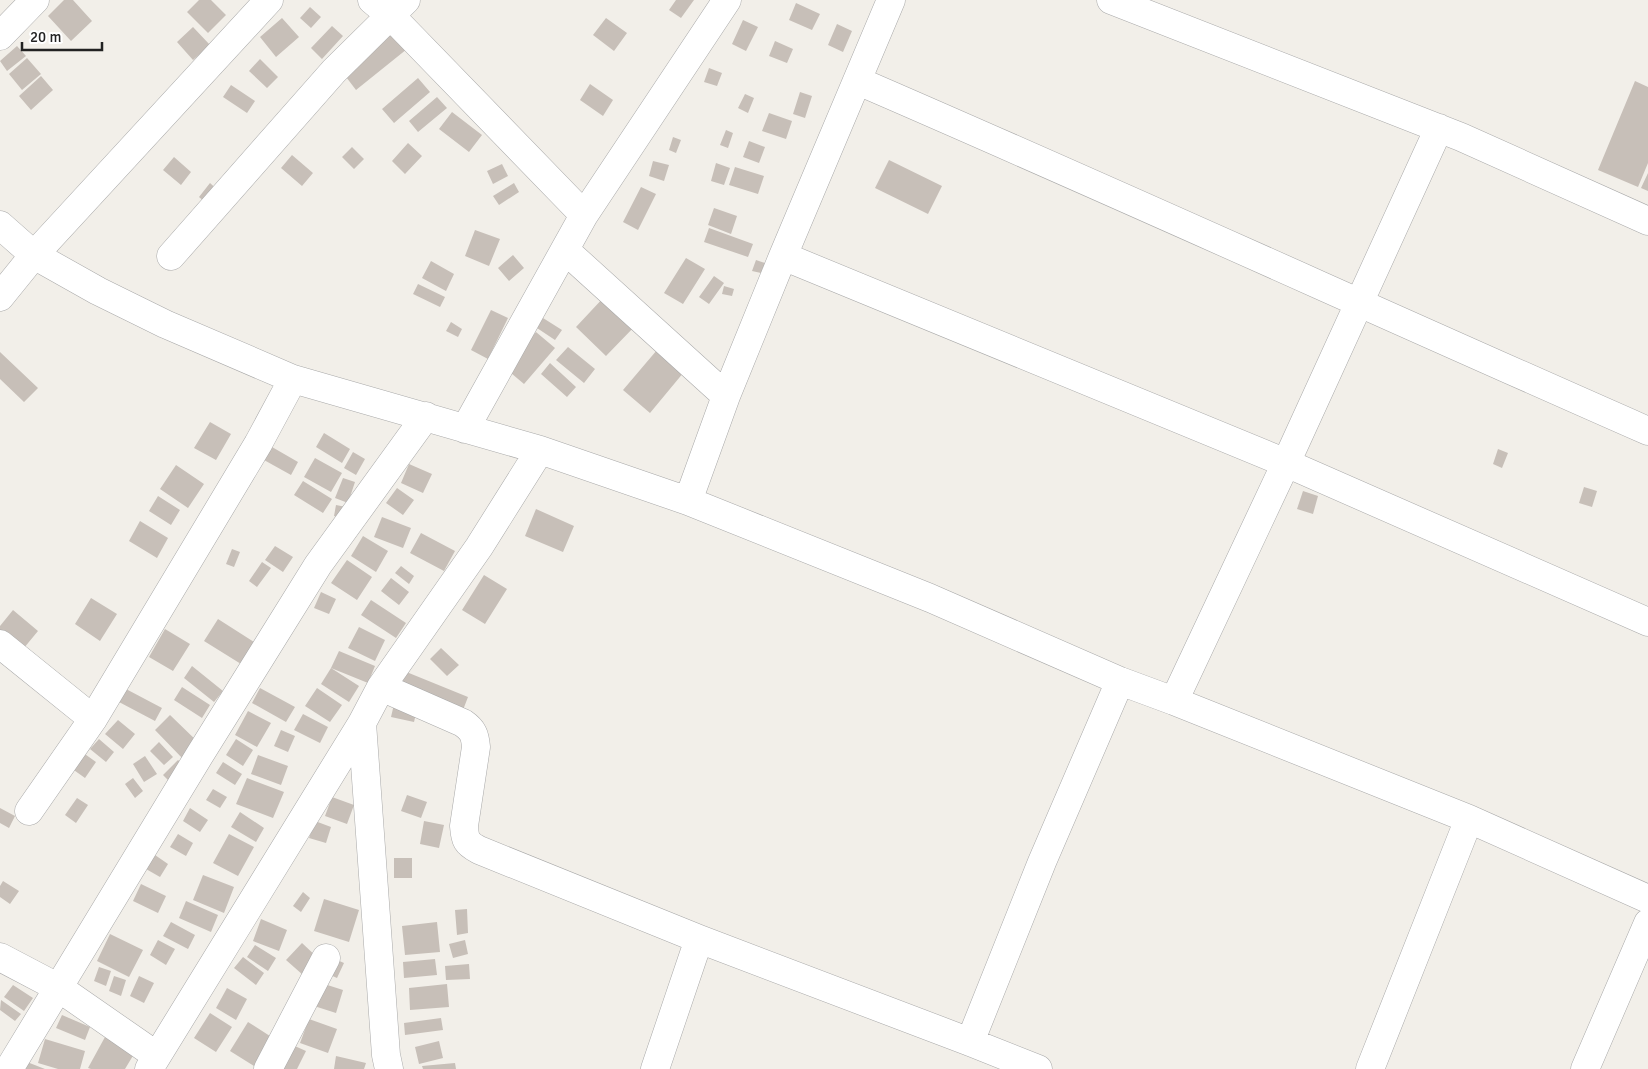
<svg xmlns="http://www.w3.org/2000/svg" width="1648" height="1069" viewBox="0 0 1648 1069" font-family="Signika,sans-serif">
	<rect width="100%" height="100%" fill="#f2efe9"/>
	<path fill="#c7bfb8" d="M64 0H73L92 21 71 41 48 16Z
		M199 0H211L226 15 208 33 187 12Z
		M676 0H694L681 18 669 10Z
		M796 3 820 14 812 30 789 20Z
		M310 7 321 17 311 28 300 18Z
		M282 18 299 37 276 57 260 37Z
		M606 18 627 33 614 51 593 35Z
		M743 20 758 27 746 51 732 44Z
		M837 24 852 31 843 52 828 45Z
		M332 26 343 36 322 59 311 48Z
		M193 27 210 45 193 60 177 42Z
		M391 28 407 49 356 90 340 69Z
		M775 41 793 49 787 63 769 56Z
		M17 46 26 56 7 71 0 61Z
		M27 58 41 74 22 90 9 74Z
		M260 59 278 77 267 88 249 71Z
		M709 68 722 73 717 86 704 82Z
		M41 76 53 90 31 110 19 96Z
		M418 78 430 92 394 123 382 109Z
		M1635 81 1648 87V163L1638 187 1598 170Z
		M590 84 613 100 603 116 580 100Z
		M231 85 255 101 247 113 223 97Z
		M800 92 812 96 805 118 793 114Z
		M745 94 754 98 748 113 738 108Z
		M437 97 447 108 418 132 409 121Z
		M452 112 482 135 469 152 439 129Z
		M769 113 792 121 786 139 762 131Z
		M726 130 733 133 728 148 720 145Z
		M673 137 681 140 676 153 669 150Z
		M749 141 765 147 759 163 743 157Z
		M408 143 422 156 405 174 392 161Z
		M352 147 364 159 354 169 342 157Z
		M292 155 313 173 302 186 281 168Z
		M174 157 191 172 181 185 163 170Z
		M889 160 942 186 928 214 875 188Z
		M653 161 669 165 664 181 649 176Z
		M716 163 730 168 724 185 711 181Z
		M502 164 508 176 493 184 487 171Z
		M735 167 764 176 758 194 729 185Z
		M1648 173V191L1641 188Z
		M210 183 223 195 212 208 199 197Z
		M514 183 519 192 499 205 493 196Z
		M641 187 656 194 638 230 623 222Z
		M714 208 737 216 731 234 708 225Z
		M709 228 753 244 748 257 704 242Z
		M475 230 500 239 489 266 465 256Z
		M513 255 524 268 509 281 498 268Z
		M686 258 705 269 683 304 664 293Z
		M756 260 765 263 761 273 752 271Z
		M431 261 454 274 446 291 422 278Z
		M714 276 724 283 709 304 699 297Z
		M418 284 445 297 440 307 413 294Z
		M724 286 734 289 732 296 722 294Z
		M605 296 636 325 606 356 576 327Z
		M491 310 508 318 488 359 471 350Z
		M543 318 562 330 555 340 537 328Z
		M451 322 462 329 458 337 446 331Z
		M536 332 555 348 524 384 505 368Z
		M568 347 595 369 584 383 556 360Z
		M657 350 684 372 650 413 623 390Z
		M0 352 38 388 24 402 0 379Z
		M550 363 576 387 567 397 541 374Z
		M210 422 231 434 216 460 194 448Z
		M324 433 350 449 342 463 316 447Z
		M272 447 298 462 291 475 264 460Z
		M1498 449 1508 453 1502 468 1493 464Z
		M353 452 365 459 356 475 344 468Z
		M315 458 342 473 331 492 304 477Z
		M409 464 432 474 423 493 401 483Z
		M176 465 204 484 188 508 160 489Z
		M343 478 355 482 348 503 335 498Z
		M303 481 332 499 323 513 294 495Z
		M1584 487 1597 491 1592 507 1579 503Z
		M397 488 414 500 403 515 386 503Z
		M1303 491 1318 496 1313 514 1297 509Z
		M158 496 180 510 171 525 149 511Z
		M336 505 346 507 344 519 334 516Z
		M536 509 574 526 563 552 525 536Z
		M382 517 411 528 403 548 374 537Z
		M140 521 168 538 157 558 129 541Z
		M421 533 455 551 444 571 410 553Z
		M363 536 388 551 376 572 351 556Z
		M275 546 293 557 283 572 265 560Z
		M232 549 240 552 234 567 226 564Z
		M347 560 372 577 357 600 331 583Z
		M262 562 271 568 257 587 249 581Z
		M401 566 414 576 409 584 395 573Z
		M484 575 507 589 485 624 462 610Z
		M391 578 409 592 399 605 381 591Z
		M321 592 336 599 329 614 314 608Z
		M91 598 117 614 100 641 75 624Z
		M371 600 406 623 396 638 361 615Z
		M13 610 38 631 19 654 0 638V626Z
		M218 619 254 642 241 664 204 641Z
		M359 627 385 640 375 661 348 648Z
		M165 629 190 644 173 671 149 657Z
		M441 648 459 665 447 676 430 659Z
		M339 651 375 666 368 683 331 668Z
		M192 666 223 691 214 702 184 678Z
		M331 668 359 686 349 702 321 684Z
		M404 671 468 697 463 710 399 683Z
		M182 687 210 705 202 718 174 700Z
		M260 688 295 707 286 722 252 703Z
		M317 688 342 705 330 722 305 706Z
		M126 689 162 708 155 721 119 702Z
		M395 700 418 705 414 722 391 717Z
		M248 711 271 723 257 747 235 735Z
		M303 714 328 727 320 743 294 730Z
		M170 715 200 744 184 760 155 730Z
		M118 720 135 734 123 749 105 734Z
		M281 730 295 736 288 752 274 746Z
		M99 739 114 752 106 762 90 749Z
		M236 739 253 750 243 766 226 755Z
		M159 742 173 757 164 765 150 751Z
		M82 752 96 762 85 778 71 768Z
		M258 755 288 766 281 785 251 774Z
		M145 756 157 774 144 782 133 764Z
		M178 760 185 766 169 781 163 775Z
		M223 762 242 774 235 785 216 773Z
		M133 778 143 791 135 798 125 784Z
		M247 778 284 792 273 818 236 804Z
		M213 789 227 797 220 808 206 800Z
		M407 795 427 802 421 818 401 811Z
		M332 797 354 805 347 824 325 816Z
		M77 798 88 805 76 823 65 815Z
		M0 808 15 816 9 828 0 823Z
		M190 808 208 820 200 832 183 821Z
		M240 812 264 828 256 842 231 827Z
		M315 821 331 827 326 843 309 838Z
		M424 821 444 825 439 848 420 844Z
		M178 834 193 843 186 856 170 847Z
		M229 834 254 847 238 876 213 863Z
		M155 855 168 864 160 877 146 869Z
		M394 858H412V878H394Z
		M203 875 234 887 224 913 193 900Z
		M3 881 19 891 10 904 0 897V886Z
		M141 884 166 896 158 913 133 901Z
		M303 892 310 898 301 912 293 906Z
		M324 899 359 910 349 942 314 931Z
		M186 901 218 915 211 932 179 918Z
		M467 909 468 933 457 935 455 910Z
		M261 919 287 930 279 951 253 941Z
		M171 922 195 935 188 949 163 936Z
		M437 922 440 952 405 955 402 926Z
		M110 934 143 950 129 977 97 961Z
		M158 940 175 949 166 965 150 955Z
		M465 940 468 954 453 958 449 944Z
		M302 943 318 958 303 975 286 960Z
		M255 945 276 958 268 971 247 957Z
		M243 957 264 973 256 985 234 968Z
		M335 959 344 963 337 978 328 974Z
		M435 959 437 975 404 978 403 962Z
		M469 964 470 979 446 980 445 966Z
		M99 967 111 971 106 986 94 981Z
		M114 976 126 980 121 996 109 991Z
		M139 976 154 983 144 1003 130 996Z
		M318 982 343 990 336 1013 311 1005Z
		M447 984 449 1007 410 1010 409 988Z
		M13 985 33 998 24 1011 4 997Z
		M227 988 247 999 236 1020 216 1008Z
		M1 1000 21 1014 15 1021 0 1010Z
		M210 1013 232 1027 216 1052 194 1038Z
		M62 1015 90 1027 85 1040 56 1028Z
		M441 1018 443 1030 405 1035 404 1023Z
		M309 1019 337 1029 328 1053 300 1043Z
		M248 1022 273 1038 254 1066 230 1051Z
		M105 1037 134 1054 125 1069H91L88 1068Z
		M45 1039 85 1051 80 1069H58L38 1063Z
		M439 1041 443 1058 419 1064 415 1047Z
		M288 1043 306 1051 297 1069H276Z
		M336 1056 366 1063 364 1069H334Z
		M27 1062 45 1069H25Z
		M455 1063 456 1069H423L422 1066Z"/>
	<g fill="none" stroke-linecap="round" stroke-linejoin="round">
		<g stroke="#a9a9a9" stroke-width="29">
			<path id="street" d="M372 0 391 16 584 215
				M1111 0 1461 137 1648 221
				M0 36 35 0
				M858 81C1122 195 1384 315 1648 431
				M0 225 34 255 98 291 165 324 293 379 540 450 688 501 930 598 1120 681 1174 701 1469 819 1648 899
				M565 250 726 396
				M171 256 334 71 406 0
				M783 256 1286 463 1648 622
				M0 297 34 255 269 0
				M465 429 584 215 727 0
				M688 501 726 396 783 256 891 0
				M0 644 93 719
				M381 687 463 723C473 730 475 735 476 747L464 826C465 840 466 843 479 850L699 939 970 1042 1038 1069
				M1174 701 1286 463 1439 128
				M362 723 386 1055 389 1069
				M29 811 93 719 258 444 293 379
				M0 957 59 988 157 1056
				M970 1042 1042 862 1120 681
				M9 1069 199 756 318 565 426 416
				M149 1069 362 723 381 687 479 547 540 450
				M268 1069 326 958
				M655 1069 699 939
				M1370 1069 1469 819
				M1585 1069 1648 923"/>
		</g>
		<use href="#street" stroke="#fff" stroke-width="28"/>
	</g>
	<path d="M22 42v8h80v-8" fill="none" stroke="#222222" stroke-width="2.5"/>
	<text x="30" y="42" font-size="15" fill="#222222" stroke="#ffffff" stroke-width="4" paint-order="stroke">20 m</text>
</svg>
